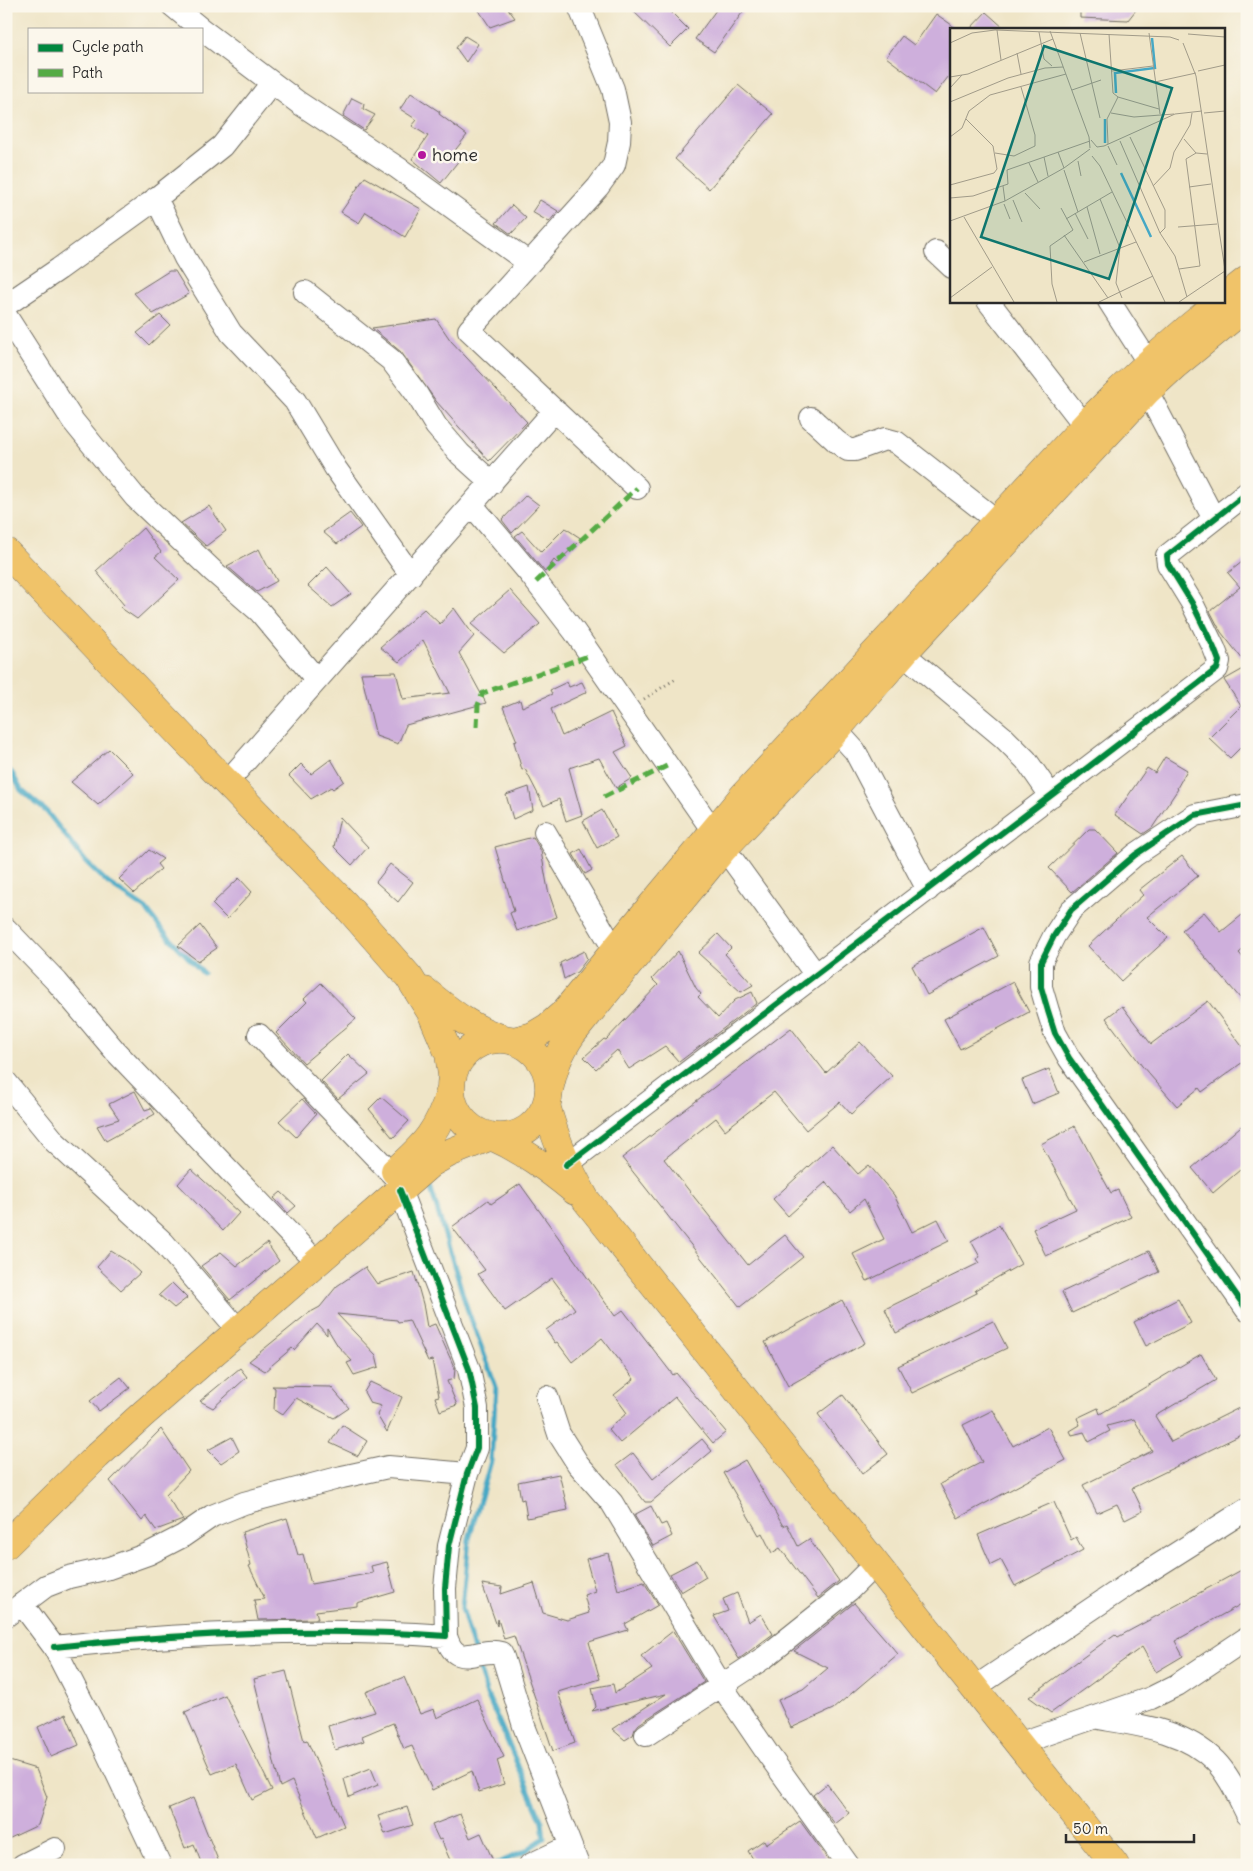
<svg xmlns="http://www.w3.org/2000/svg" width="1253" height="1871" viewBox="0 0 1253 1871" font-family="Delius,sans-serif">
	<rect width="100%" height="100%" fill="#fbf7ec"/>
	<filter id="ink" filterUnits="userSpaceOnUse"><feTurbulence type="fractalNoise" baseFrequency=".02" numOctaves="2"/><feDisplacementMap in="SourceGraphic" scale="10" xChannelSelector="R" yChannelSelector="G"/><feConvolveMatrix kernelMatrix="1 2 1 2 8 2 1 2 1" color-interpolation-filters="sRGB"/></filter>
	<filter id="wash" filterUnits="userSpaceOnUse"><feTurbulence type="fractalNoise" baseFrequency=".0096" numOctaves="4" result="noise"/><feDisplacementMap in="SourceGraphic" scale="20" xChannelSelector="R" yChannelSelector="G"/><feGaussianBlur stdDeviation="1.12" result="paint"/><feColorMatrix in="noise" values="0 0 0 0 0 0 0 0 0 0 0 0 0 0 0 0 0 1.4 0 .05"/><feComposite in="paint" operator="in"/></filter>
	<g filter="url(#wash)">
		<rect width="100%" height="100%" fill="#efe5c7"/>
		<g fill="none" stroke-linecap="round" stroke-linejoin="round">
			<path stroke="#46a8c5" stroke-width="5" d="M6 767 12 773 21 790 47 812 86 862 108 883 146 909 162 930 203 973
				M431 1189 467 1308 496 1387 491 1461 469 1539 462 1608 474 1650
				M477 1660 486 1692 542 1821 544 1838 524 1852 493 1865"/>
		</g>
		<g id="blocks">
			<path fill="#ceafdc" d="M476 6H506L515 18 490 27Z
				M628 6H665L688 29 670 47Z
				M719 6H747L714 52 695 39Z
				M1080 6H1139L1128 20 1080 18Z
				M986 12 1005 29H970Z
				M936 14 952 25V72L935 94 886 57 902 36 914 45Z
				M465 36 478 44 466 62 456 48Z
				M738 85 773 114 709 189 675 159Z
				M411 93 440 112 439 114 467 135 453 153 460 159 441 183 412 159 428 136 412 126 417 120 400 109Z
				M352 98 364 104 363 109 375 115 364 130 343 116Z
				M365 177 421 209 405 237 366 212 359 223 341 212Z
				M540 200 558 211 549 222 532 212Z
				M512 205 526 218 511 234 496 223Z
				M169 271H175L189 294 153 314 134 293Z
				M160 315 170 325 149 345 137 333Z
				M436 319 451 341 527 422 489 461 436 401 401 352 372 328Z
				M526 495 539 505 512 533 502 520Z
				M209 506 226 531 206 546 181 523Z
				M350 513 361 527 337 544 323 532Z
				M143 528 161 552 155 557 179 580 137 619 121 608 124 605 96 571Z
				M565 528 582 539 557 563 554 560 545 572 515 536 522 531 541 552Z
				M259 549 269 569 270 568 277 581 257 592 227 566Z
				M1247 558V665L1221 632 1210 611 1240 587 1228 573Z
				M327 567 351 594 332 607 308 586Z
				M510 590 540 624 504 653 471 624Z
				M454 608 474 636 459 653 486 703 406 725 398 744 376 736 361 673 396 672 403 699 450 693 423 640 399 662 380 647 424 609 440 624Z
				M1247 667V741L1230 758 1209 738 1241 706 1224 680Z
				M567 682 569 687 582 682 587 692 551 709 562 736 611 712 627 746 615 752 632 778 616 788 599 758 569 768 582 815 566 821 559 799 544 806 525 769 522 770 514 742 517 741 503 707 520 700 522 707 552 694 550 690Z
				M109 749 133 773 98 805 71 782Z
				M1165 757 1187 770 1177 788 1178 789 1152 828 1143 834 1115 815 1147 768 1155 773Z
				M331 759 344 781 333 789 331 787 311 799 289 776 301 764 311 774Z
				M529 787 533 810 513 819 506 795Z
				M602 810 617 837 597 848 583 821Z
				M340 817 368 847 352 865 334 847Z
				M1089 829H1095L1118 853 1072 892 1049 868Z
				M533 837 541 851 548 890 557 917 517 931 510 913 514 911 495 847Z
				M581 849 592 870 585 874 573 854Z
				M149 850 163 859 157 864 161 869 134 893 119 879Z
				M1182 856 1198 876 1147 917 1168 938 1121 981 1088 946 1143 895 1139 890Z
				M390 864 413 882 398 902 376 882Z
				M239 878 252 892 227 919 212 904Z
				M1247 911V946L1239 953 1247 962V1006L1182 930 1204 912 1221 932Z
				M200 925 217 948 198 961 178 946Z
				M984 927 999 956 927 995 912 966Z
				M718 934 731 948 725 954 753 985 741 992 698 953Z
				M584 951 587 959 577 972 564 979 560 963Z
				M678 951 696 988 701 994 698 997 718 1018 735 1000 752 992 757 1003 679 1062 665 1046 629 1069 617 1050 596 1069 584 1057 604 1039 606 1040 658 985 652 979Z
				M1013 982 1029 1012 960 1049 944 1019Z
				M321 983 356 1019 304 1063 276 1033 307 1002 304 999Z
				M1208 1001 1247 1053V1059L1202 1092 1199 1088 1177 1106 1142 1066 1106 1018 1122 1006 1151 1044Z
				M791 1028 826 1073 860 1042 892 1076 851 1114 840 1102 806 1130 774 1092 725 1130 716 1118 664 1159 748 1265 785 1235 803 1257 740 1307 622 1158Z
				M348 1054 369 1074 338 1099 321 1081Z
				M1049 1069 1059 1093 1032 1104 1022 1080Z
				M135 1091 145 1110 151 1108 155 1114 106 1141 97 1126 119 1119 109 1104Z
				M381 1097 409 1121 393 1138 369 1109Z
				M302 1099 316 1114 296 1137 279 1121Z
				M1247 1121V1164L1213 1193 1192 1168Z
				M1075 1126 1111 1193 1118 1190 1131 1217 1046 1256 1033 1229 1076 1209 1041 1144Z
				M832 1145 858 1174 869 1165 894 1195 912 1232 938 1219 949 1241 867 1281 853 1254 884 1239 864 1199 850 1211 826 1182 788 1216 773 1199Z
				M191 1169 239 1213 223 1231 178 1184Z
				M520 1184 615 1316 623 1310 673 1375 676 1373 726 1432 713 1443 675 1397 620 1443 608 1429 627 1413 614 1395 634 1379 602 1338 572 1362 557 1342 555 1343 546 1330 575 1309 552 1278 505 1311 478 1274 485 1270 452 1227 488 1200 491 1204Z
				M281 1192 296 1206 288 1213 274 1198Z
				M999 1225 1021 1264 975 1290 977 1293 896 1333 885 1309 979 1263 976 1259 980 1257 971 1241Z
				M267 1243 279 1261 230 1300 201 1266 221 1252 237 1266Z
				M111 1251 127 1261 140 1273 121 1290 97 1267Z
				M1149 1251 1159 1272 1072 1313 1062 1292Z
				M365 1267 377 1284 414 1272 423 1304 427 1327 435 1324 455 1369 454 1379 447 1381 457 1405 440 1411 435 1397 439 1396 432 1360 428 1361 409 1320 398 1322 397 1320 337 1314 376 1355 379 1367 354 1375 347 1363 352 1361 338 1346 327 1328V1335L317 1324 294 1350 292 1348 265 1371 249 1361 307 1314 320 1307 337 1286Z
				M172 1283 187 1298 174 1308 159 1295Z
				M1178 1299 1191 1323 1146 1346 1134 1322Z
				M842 1300 865 1343 788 1386 765 1342Z
				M993 1321 1007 1348 912 1393 898 1366Z
				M1201 1354 1216 1380 1155 1416 1171 1442 1247 1404V1432L1132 1488 1143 1511 1125 1520 1117 1504 1097 1513 1083 1485 1152 1451 1134 1419 1107 1426 1110 1431 1089 1442 1084 1432 1072 1435 1070 1431 1080 1425 1077 1418 1098 1408 1100 1414Z
				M240 1368 247 1377 213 1408 200 1401Z
				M121 1377 130 1388 99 1411 90 1401Z
				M370 1382 402 1397 387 1432 377 1415 381 1406 370 1403 364 1392Z
				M272 1386 331 1387 349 1408 334 1418 296 1398 282 1415 274 1410 275 1388Z
				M843 1395 888 1454 862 1474 818 1414Z
				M993 1410 1013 1446 1048 1427 1066 1460 958 1518 940 1484 982 1462 963 1425Z
				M342 1425 367 1441 358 1456 330 1443Z
				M161 1429 189 1471 166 1495 183 1520 156 1530 146 1516 142 1521 110 1481Z
				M232 1437 239 1451 221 1463 208 1450Z
				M702 1439 712 1451 651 1502H645L617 1465 633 1453 653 1479Z
				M745 1460 783 1526 787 1524 798 1546 809 1539 839 1581 818 1598 780 1548 772 1553 762 1533 759 1535 723 1473Z
				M559 1474 568 1510 527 1518 524 1499 521 1500 518 1482Z
				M1054 1502 1071 1540 1076 1537 1083 1550 1015 1586 1001 1560 991 1565 978 1535Z
				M651 1506 661 1525 666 1523 672 1536 653 1546 634 1515Z
				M287 1518 298 1555 303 1554 311 1584 373 1573 371 1566 387 1562 395 1592 357 1603V1606L316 1611 318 1619 258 1620 254 1600 265 1599 249 1566 251 1565 242 1532Z
				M608 1553 618 1590 644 1582 658 1605 625 1624 628 1630 589 1642 600 1679 558 1692 575 1743 553 1751 514 1636 504 1639 498 1619 497 1626 482 1584 502 1587 501 1594 534 1583 543 1613 567 1620 589 1613 584 1595 595 1591 586 1559Z
				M697 1560 706 1577 681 1592 670 1574Z
				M1247 1567V1601L1175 1641 1183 1656 1156 1672 1142 1647 1051 1713 1029 1697 1115 1634 1118 1637Z
				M737 1593 748 1622 761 1614 773 1634 739 1659 714 1616 728 1611 723 1599Z
				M854 1603 898 1654 833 1709 791 1728 778 1700 803 1689 828 1668 794 1651Z
				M673 1631 704 1682 639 1724 635 1729 633 1735 625 1740 612 1729 666 1694 592 1711 596 1707 592 1688 613 1684 615 1693 652 1669 641 1656Z
				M286 1671 304 1741 307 1740 344 1826 317 1838 292 1781 280 1787 254 1679Z
				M404 1677 420 1714 434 1709 437 1718 477 1699 504 1757 497 1760 504 1784 479 1792 472 1771 432 1790 412 1746 404 1749 393 1723 362 1736 364 1741 335 1750 328 1726 375 1712 366 1692Z
				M225 1695 272 1790 252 1800 236 1764 212 1774 185 1712Z
				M66 1714 79 1745 51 1757 38 1727Z
				M6 1760 36 1769 47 1797 38 1825 6 1840Z
				M371 1768 378 1785 349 1797 344 1779Z
				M827 1784 849 1813 835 1824 813 1795Z
				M193 1798 220 1865H202L194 1844 185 1848 169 1808Z
				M407 1807 413 1825 385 1834 378 1816Z
				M460 1814 470 1838 481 1833 495 1865H452L441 1839 439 1840 432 1825Z
				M800 1821 832 1865H757L748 1851 764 1840 766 1844Z"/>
		</g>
	</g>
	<g filter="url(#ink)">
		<use href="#blocks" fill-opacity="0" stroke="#706c62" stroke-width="1"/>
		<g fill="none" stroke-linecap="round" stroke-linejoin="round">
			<g stroke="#706c62" stroke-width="24">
				<path id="minor" d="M173 6 201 29
					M579 6 613 89 620 122 619 142 614 165 598 187 469 330 637 488
					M201 29 299 103 398 168 529 263
					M156 198 185 258 231 333 295 401 336 469 411 575
					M936 252 952 267
					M305 292 391 360 416 393 436 426 460 454 492 483
					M988 301 1085 426
					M1109 301 1148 362
					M6 305 59 269 149 204 222 146 272 83
					M6 316 73 421 135 497 214 572 260 612 317 680
					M1147 391 1214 519
					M811 418 837 442 848 450H855L885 439 896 442 997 521
					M472 505 530 574 574 631 713 831
					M905 651 912 661 1003 737 1026 760 1051 796
					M836 730 855 751 928 890
					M227 782 555 410
					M1247 805 1195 815 1135 855 1071 910 1054 936 1041 962V987L1048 1011 1055 1033 1069 1058 1247 1310
					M545 832 615 951
					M724 848 816 975
					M6 929 57 982 116 1052 306 1251
					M259 1035 392 1174
					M6 1082 55 1142 163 1242 229 1319
					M566 1165 1217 669 1219 661 1214 648 1192 603 1168 564 1167 556 1247 493
					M547 1397 559 1434 578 1464 612 1503 721 1685 768 1754 848 1865
					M22 1604 54 1647 95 1727 160 1865
					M6 1616 46 1586 69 1577 109 1568 148 1554 183 1536 212 1516 244 1503 342 1477 388 1467 467 1474
					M446 1636C457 1672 477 1646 501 1653L503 1657 524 1726 578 1865
					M54 1647C184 1633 314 1627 446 1636L445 1588 449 1546 467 1474 477 1448V1408L469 1369 400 1190
					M974 1688 1130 1583 1247 1509
					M1098 1718C1139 1725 1184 1730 1215 1761 1229 1775 1238 1796 1247 1814
					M646 1735 765 1657 849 1590 875 1564
					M1018 1744 1151 1698 1177 1685 1247 1638
					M23 1865 55 1849
					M530 1865 570 1846"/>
			</g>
			<g stroke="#706c62" stroke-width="29">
				<path id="major" d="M1224 298 1247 280
					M6 552 188 743 344 903 409 977 432 1014 449 1054 452 1075
					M425 991C451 1012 471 1029 504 1039
					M451 1088a49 49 0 1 1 98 0a49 49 0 1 1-98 0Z
					M513 1041 533 1036 548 1027 564 1013 637 923 744 795 1092 418C1133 376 1175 338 1221 301
					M549 1090C554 1067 559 1053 572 1034L724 848 836 730 905 651 1147 391 1174 366 1247 306
					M546 1105C556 1142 567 1166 586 1200L1115 1865
					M395 1171C425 1145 439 1130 450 1092
					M6 1545 97 1456 143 1414 431 1163 449 1153 491 1136C523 1150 548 1169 575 1191"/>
			</g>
			<path stroke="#706c62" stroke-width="3" stroke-dasharray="1 4" stroke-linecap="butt" d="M644 699 677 678"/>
			<use href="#minor" stroke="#fff" stroke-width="22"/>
			<use href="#major" stroke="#f0c369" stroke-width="28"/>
			<path stroke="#54ab44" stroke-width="5" stroke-dasharray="10 5" stroke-linecap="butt" d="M536 582 637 488
				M477 727 478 705 483 693 591 655
				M604 797 667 766"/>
			<g stroke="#fbf7ec" stroke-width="9">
				<path id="cycleway" d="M1247 805 1195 815 1135 855 1071 910 1054 936 1041 962V987L1048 1011 1055 1033 1069 1058 1247 1310
					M566 1165 1217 669 1219 661 1214 648 1192 603 1168 564 1167 556 1247 493
					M54 1647C184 1633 314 1627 446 1636L445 1588 449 1546 467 1474 477 1448V1408L469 1369 400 1190"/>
			</g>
			<use href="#cycleway" stroke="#00873e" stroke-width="6"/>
		</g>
	</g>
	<circle fill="#b5179e" stroke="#fbf7ec" stroke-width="2" cx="422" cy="155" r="5"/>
	<g text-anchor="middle" stroke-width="5" stroke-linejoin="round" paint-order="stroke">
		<g font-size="18" fill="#2b2b2b" stroke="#fbf7ec" text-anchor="start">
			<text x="432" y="161">home</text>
		</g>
	</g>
	<g transform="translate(950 28)">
		<rect width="275" height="275" fill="#efe5c7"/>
		<path fill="none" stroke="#46a8c5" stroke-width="2.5" d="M166 65 165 45 205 40 202 10M155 115V91M171 145 201 209"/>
		<path fill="none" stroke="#a19b89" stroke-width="1" d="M47 2 51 32M100 3 139 109 140 120M89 4 94 31 102 38M130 5 150 90M199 5 210 86M159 6 163 65 168 69M238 6 275 9M0 15 22 5 45 2 220 9 229 12M233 15 246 48 275 242M67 25 71 46M162 43 203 38M248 43 275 37M0 49 18 46 103 11M205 54 246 45M0 60 12 47M122 62 151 52M0 74 58 50 95 40 113 39M161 85 184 89 224 86M254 85 275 83M0 109 12 100 19 83 40 67 116 46M180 109 215 182V200L210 205M234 111 246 125M141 112 147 119 154 118 225 86 252 83M170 113 210 205 225 228 237 269M158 116 157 91 168 69 209 81M158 118 167 137M108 124 114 140M45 125 64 128 85 118V107L71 59M142 128 150 138 215 274M94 129 98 148M128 133 131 148M79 135 88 154M114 142 128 184M0 157 44 145 47 141 43 118 16 91M53 158 55 173M203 158 220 140 224 124 240 97 242 85M239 159 261 156M75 165 90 181M0 170 23 168 58 156 57 142 140 113M150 171 170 220 166 255 172 270M63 172 72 194M54 176 60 191M137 179 150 226M125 185 138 211M14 189 64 274M116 191 162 164M0 193 55 173 114 140 140 121M228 199 267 196M114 207 158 270M134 234 186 214M229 241 250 238 236 131 246 125 257 126M0 270 42 239M107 274 102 256 100 218 123 202 111 180M149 274 203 248M229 274 275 243"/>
		<path fill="#0f766e" fill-opacity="0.15" stroke="#0f766e" stroke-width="2.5" d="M94 18 222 60 159 251 31 209Z"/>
		<rect width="275" height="275" fill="none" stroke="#2b2b2b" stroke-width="2.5"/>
	</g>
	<rect width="1253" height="1871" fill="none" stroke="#fbf7ec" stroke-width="25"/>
	<rect x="28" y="28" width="175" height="65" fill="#fbf7ec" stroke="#a8a59f"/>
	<rect x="38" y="44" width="25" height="8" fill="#00873e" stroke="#a8a59f"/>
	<text x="72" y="52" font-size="15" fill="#2b2b2b">Cycle path</text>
	<rect x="38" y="69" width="25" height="8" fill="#54ab44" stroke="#a8a59f"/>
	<text x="72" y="78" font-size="15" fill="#2b2b2b">Path</text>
	<path d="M1066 1834v8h128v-8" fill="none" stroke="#2b2b2b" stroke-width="2.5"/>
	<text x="1073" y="1834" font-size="15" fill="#2b2b2b" stroke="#fbf7ec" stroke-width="4" paint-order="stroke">50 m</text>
</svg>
